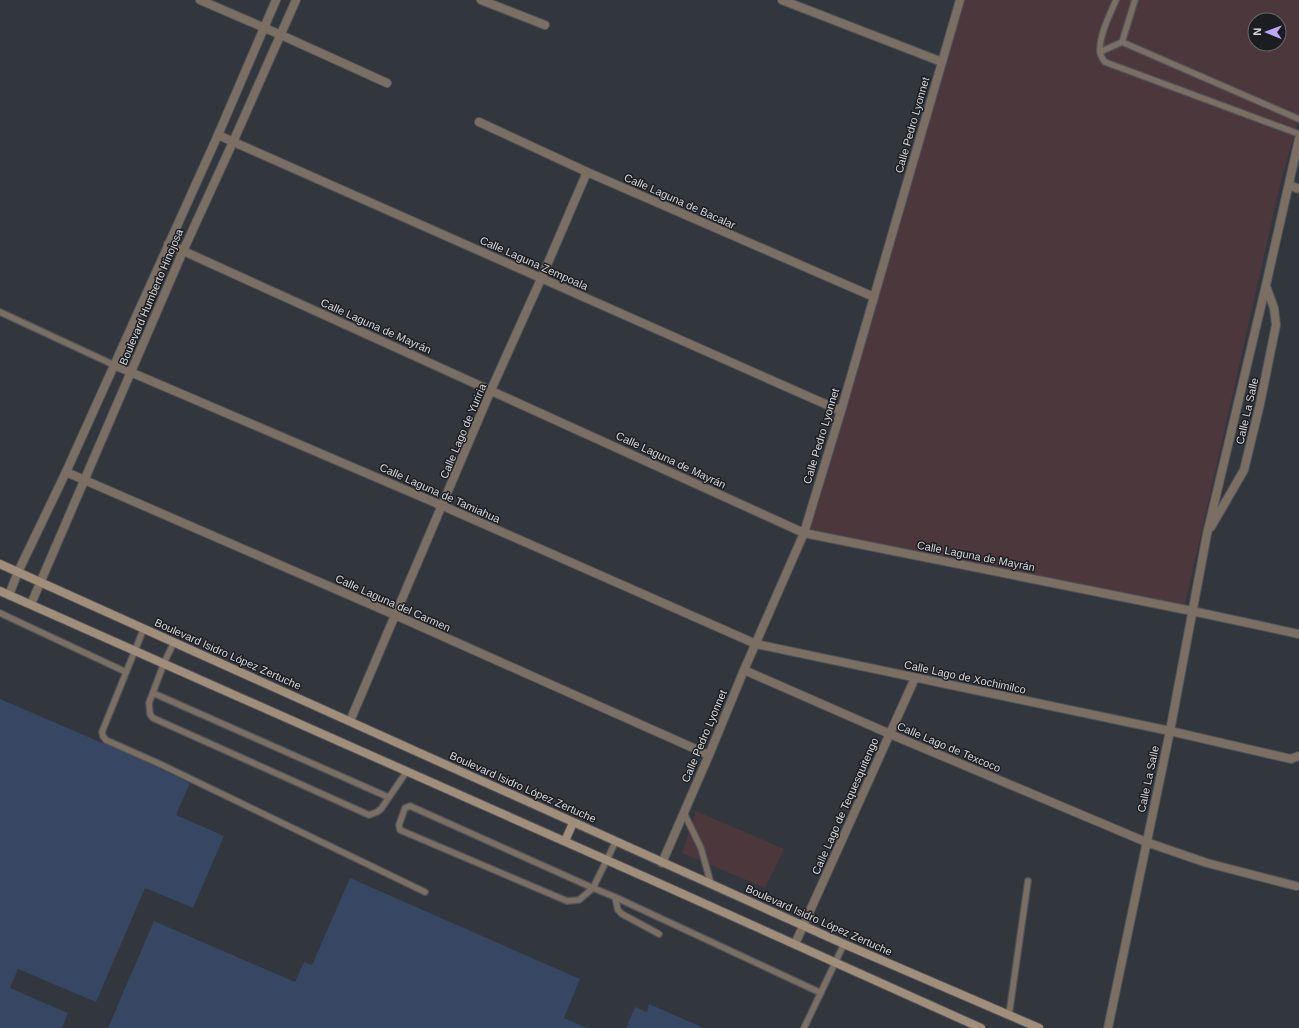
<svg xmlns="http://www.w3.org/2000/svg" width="1299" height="1028" viewBox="0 0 1299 1028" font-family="Helvetica,sans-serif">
	<rect width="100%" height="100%" fill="#32363d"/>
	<path fill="#4c373c" d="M696 811 784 849 765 888 682 853Z"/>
	<path fill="#4b373c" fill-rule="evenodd" d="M960 0H1299V119L1281 181 1185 605 804 533ZM1255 20H1279V44H1255Z"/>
	<path fill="#374663" d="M0 699 128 754 190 783 176 815 224 836 193 908 145 888 96 1002 18 969 10 988 68 1013 62 1028H0Z
		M350 878 580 979 564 1018 587 1028H108L154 921 295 982 304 962 312 965Z
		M649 1004 704 1028H626L635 1007 647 1012Z"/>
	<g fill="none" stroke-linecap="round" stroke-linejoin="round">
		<g stroke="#50535a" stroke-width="8">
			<path id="service" d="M1116 0C1110 14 1099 36 1100 51 1100 56 1103 59 1105 62L1299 134
				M1135 0 1122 42 1299 119
				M1100 52 1122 42
				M0 312 114 365
				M0 613 126 672
				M144 628 102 732 103 736 106 740 162 765 425 892
				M174 642 164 663 149 703 150 714 153 718 369 815 377 812 381 809 407 771
				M153 693 388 797
				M684 813 701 848 711 884
				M616 841 593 888 579 900 567 901 400 830 399 825 405 808 410 806 593 888 615 897 821 993
				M615 897 618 910 622 914 659 934
				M1009 1015 1028 881
				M804 1028 844 944"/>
		</g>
		<g stroke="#50535a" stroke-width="10">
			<path id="minor" d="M200 0 281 35 387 83
				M481 0 545 25
				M782 0 942 62
				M479 122 587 172 874 297
				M218 135 841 411
				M1289 185 1299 189
				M168 244 804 533 1192 611 1299 634
				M114 365 443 506 756 644 1170 731 1291 759 1299 756
				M66 472 395 615 709 755
				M1211 527 1244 470 1260 404 1276 325 1274 308 1266 286
				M744 670 890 734 1146 842 1207 863 1296 886
				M350 721 491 390 541 279 587 172
				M662 863 709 755 744 670 804 533 841 411 960 0
				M795 944 915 678
				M1108 1028 1170 731 1207 534 1266 285 1299 139"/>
		</g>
		<g stroke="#50535a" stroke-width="10">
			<path id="tertiary" d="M9 595 18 572 66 472 218 135 276 0
				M31 604 183 251 233 142 296 0"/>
		</g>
		<g stroke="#50535a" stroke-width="10">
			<path id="secondary" d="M0 564 844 944 1039 1028
				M0 591 654 881 981 1028
				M565 841 573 823"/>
		</g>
		<use href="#service" stroke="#7a6f62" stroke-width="5.5"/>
		<use href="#minor" stroke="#7a6f62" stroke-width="8"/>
		<use href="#tertiary" stroke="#7a6f62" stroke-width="8"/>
		<use href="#secondary" stroke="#a08e7a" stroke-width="8"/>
	</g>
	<g text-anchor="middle" stroke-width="3" stroke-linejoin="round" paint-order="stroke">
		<g font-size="11" fill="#d7d9de" stroke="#1c1d21">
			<text transform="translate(912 125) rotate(-74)" y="4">Calle Pedro Lyonnet</text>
			<text transform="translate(680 201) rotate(24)" y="4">Calle Laguna de Bacalar</text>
			<text transform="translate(534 263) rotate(24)" y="4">Calle Laguna Zempoala</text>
			<text transform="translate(151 297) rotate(-67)" y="4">Boulevard Humberto Hinojosa</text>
			<text transform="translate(376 326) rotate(24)" y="4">Calle Laguna de Mayrán</text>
			<text transform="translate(1247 411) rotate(-77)" y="4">Calle La Salle</text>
			<text transform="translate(463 431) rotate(-67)" y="4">Calle Lago de Yuriria</text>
			<text transform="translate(821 436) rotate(-73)" y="4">Calle Pedro Lyonnet</text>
			<text transform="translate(671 460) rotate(25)" y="4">Calle Laguna de Mayrán</text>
			<text transform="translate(440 493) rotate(24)" y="4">Calle Laguna de Tamiahua</text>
			<text transform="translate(976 556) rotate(11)" y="4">Calle Laguna de Mayrán</text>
			<text transform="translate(393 603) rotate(24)" y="4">Calle Laguna del Carmen</text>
			<text transform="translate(228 654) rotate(24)" y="4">Boulevard Isidro López Zertuche</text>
			<text transform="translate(965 677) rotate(12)" y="4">Calle Lago de Xochimilco</text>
			<text transform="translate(704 736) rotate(-67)" y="4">Calle Pedro Lyonnet</text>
			<text transform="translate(949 747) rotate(23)" y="4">Calle Lago de Texcoco</text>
			<text transform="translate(1148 779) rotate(-78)" y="4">Calle La Salle</text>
			<text transform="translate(523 787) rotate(24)" y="4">Boulevard Isidro López Zertuche</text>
			<text transform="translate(845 806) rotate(-66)" y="4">Calle Lago de Tequesquitengo</text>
			<text transform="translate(819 920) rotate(24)" y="4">Boulevard Isidro López Zertuche</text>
		</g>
	</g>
	<g transform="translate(1267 32) rotate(271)"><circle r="19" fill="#1c1d21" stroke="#67686d"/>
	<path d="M0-3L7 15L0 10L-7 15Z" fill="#c1a8f3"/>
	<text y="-6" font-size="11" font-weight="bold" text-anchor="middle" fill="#d7d9de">N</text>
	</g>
</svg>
